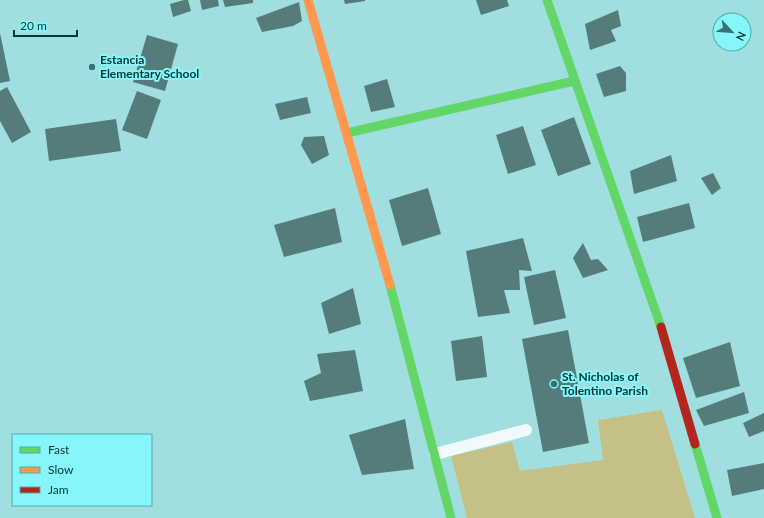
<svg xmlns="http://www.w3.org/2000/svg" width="764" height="518" viewBox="0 0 764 518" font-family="Lato,sans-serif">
	<rect width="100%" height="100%" fill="#a1dedf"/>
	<path fill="#c5c085" d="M662 410 695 518H467L451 456 512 442 520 471 603 460 598 420Z"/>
	<path fill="#537c7a" d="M184 0H188L191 11 173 17 170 4Z
		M200 0H218L219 6 202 10Z
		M223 0H253V3L225 7Z
		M344 0H365V1L345 4Z
		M476 0H507L509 6 481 15Z
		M299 2 302 21 293 26 262 32 256 18Z
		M618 10 621 26 611 30 616 41 590 50 585 24Z
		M0 33 10 81 0 83Z
		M147 35 178 44 165 91 133 82Z
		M620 66 626 73V91L604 97 596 74Z
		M387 79 395 107 371 112 364 86Z
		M7 87 31 132 12 143 0 121V91Z
		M137 91 161 100 147 139 122 130Z
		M307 97 311 113 280 120 275 104Z
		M574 117 591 164 558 176 541 130Z
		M116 119 121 151 49 161 45 129Z
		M523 126 536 165 508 174 496 135Z
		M324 136 329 155 312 164 301 145 304 137Z
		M671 155 677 181 634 194 630 171Z
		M713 173 721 188 712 195 701 178Z
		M428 188 441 234 402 246 389 200Z
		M689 203 695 228 643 242 637 217Z
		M335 208 342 242 284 257 274 225Z
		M523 238 532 271 519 270 520 290H504L510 313 478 317 466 251Z
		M583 243 591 260 598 259 608 270 583 278 573 258Z
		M555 270 566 318 534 325 524 277Z
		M353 288 361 324 329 334 321 303Z
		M568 330 589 443 543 452 522 339Z
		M482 336 487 377 456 381 451 341Z
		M730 342 740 386 696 398 683 358Z
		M355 350 363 391 310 401 304 381 321 373 317 354Z
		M744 392 749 413 704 426 696 410Z
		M764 413V431L749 437 743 423Z
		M405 419 414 469 362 475 349 435Z
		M764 463V489L732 496 727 470Z"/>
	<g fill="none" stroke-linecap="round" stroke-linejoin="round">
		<path stroke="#f1fafa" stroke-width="12" d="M435 454 526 430"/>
		<path stroke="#63d668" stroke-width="9" d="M547 0 661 327
			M347 133 574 81
			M390 285 451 518
			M695 444 717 518"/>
		<path stroke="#ff974d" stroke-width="9" d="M308 0 390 285"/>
		<path stroke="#b3261e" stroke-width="9" d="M661 327 695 444"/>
	</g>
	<g fill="#397273" stroke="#86f6fa" stroke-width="1.5">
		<circle cx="92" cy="67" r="4"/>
		<circle cx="554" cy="384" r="4"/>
	</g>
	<g text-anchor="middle" stroke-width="4" stroke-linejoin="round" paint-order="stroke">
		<g font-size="12" font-weight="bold" fill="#013839" stroke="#86f6fa" text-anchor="start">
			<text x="100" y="64">Estancia<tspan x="100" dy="14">Elementary School</tspan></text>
			<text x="562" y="381">St. Nicholas of<tspan x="562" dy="14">Tolentino Parish</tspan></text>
		</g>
	</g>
	<rect x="12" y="434" width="140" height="72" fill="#86f6fa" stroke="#51aaad"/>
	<rect x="20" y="447" width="20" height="6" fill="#63d668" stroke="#51aaad"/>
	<text x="48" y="454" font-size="12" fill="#013839">Fast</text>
	<rect x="20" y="467" width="20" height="6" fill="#ff974d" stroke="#51aaad"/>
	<text x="48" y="474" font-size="12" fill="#013839">Slow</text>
	<rect x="20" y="487" width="20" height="6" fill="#b3261e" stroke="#51aaad"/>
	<text x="48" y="494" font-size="12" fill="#013839">Jam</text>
	<g transform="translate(732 32) rotate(116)"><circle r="19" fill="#86f6fa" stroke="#51aaad"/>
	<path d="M0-3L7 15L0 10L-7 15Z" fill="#397273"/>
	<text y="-6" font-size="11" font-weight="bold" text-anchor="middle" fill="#013839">N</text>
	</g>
	<path d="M14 30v6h63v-6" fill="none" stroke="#013839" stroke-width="2"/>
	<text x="20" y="30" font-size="12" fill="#013839" stroke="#86f6fa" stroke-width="3" paint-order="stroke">20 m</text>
</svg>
